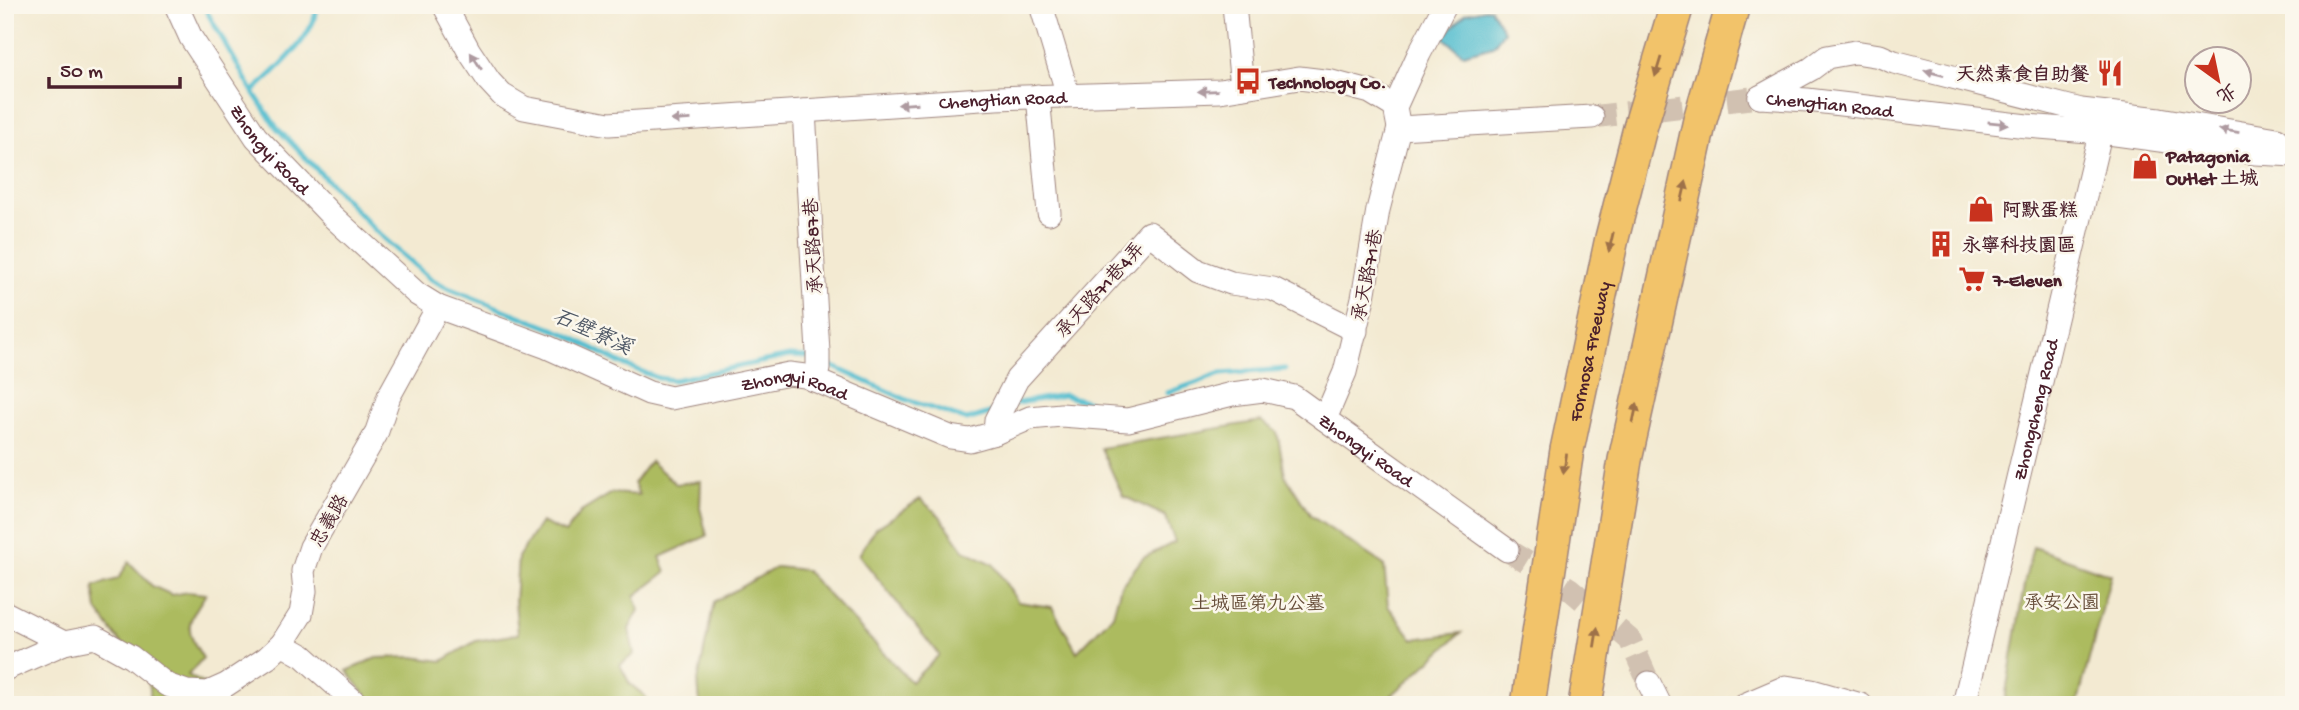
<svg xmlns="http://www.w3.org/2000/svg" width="2299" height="710" viewBox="0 0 2299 710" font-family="'Gochi Hand','LXGW WenKai TC',sans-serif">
	<rect width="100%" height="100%" fill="#fbf7ec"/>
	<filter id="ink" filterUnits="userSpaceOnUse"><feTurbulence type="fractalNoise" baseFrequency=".0143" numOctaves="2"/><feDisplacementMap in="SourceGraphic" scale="14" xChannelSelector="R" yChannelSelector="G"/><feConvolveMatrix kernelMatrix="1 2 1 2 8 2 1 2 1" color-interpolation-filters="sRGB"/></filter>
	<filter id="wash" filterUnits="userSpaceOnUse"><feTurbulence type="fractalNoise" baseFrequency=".00686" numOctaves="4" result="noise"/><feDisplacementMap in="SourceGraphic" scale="28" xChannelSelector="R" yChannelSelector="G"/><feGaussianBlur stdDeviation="1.57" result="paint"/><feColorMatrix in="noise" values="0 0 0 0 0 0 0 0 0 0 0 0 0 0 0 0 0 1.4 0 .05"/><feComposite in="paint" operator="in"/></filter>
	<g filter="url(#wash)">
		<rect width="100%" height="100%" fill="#f3ead2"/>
		<path fill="#acbb5e" stroke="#7b6d44" stroke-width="2" d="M1261 421 1277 432 1285 475 1311 516 1384 565 1388 606 1413 639 1461 633 1381 705H700L698 681 714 602 777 567 805 570 911 682 939 655 859 555 875 529 920 499 939 515 964 550 993 564 1018 602 1052 607 1077 652 1113 615 1121 586 1143 558 1175 542 1165 516 1123 496 1101 448Z
			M650 461 676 484 701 481 700 508 707 536 660 557 666 572 635 596 639 610 629 629 634 654 620 665 630 684 645 696 649 705H374L347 671 376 658 413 657 442 661 476 641 518 634 515 602 518 557 541 522 565 533 581 512 612 493 639 495 634 483Z
			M2033 547 2111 575 2077 705H2004L2025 580Z
			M129 562 152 586 172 595 187 592 206 594C187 623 183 627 203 658L188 675 220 693 222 705H150V688L144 667 120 642 97 610 94 586 118 579Z"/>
		<path fill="#53bdcf" stroke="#4e6e7d" stroke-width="2" d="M1490 8 1504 31 1493 46 1463 54 1443 37 1466 13Z"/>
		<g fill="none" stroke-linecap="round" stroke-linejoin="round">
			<path stroke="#53bdcf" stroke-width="5" d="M203 5 253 92 277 128 378 233 429 278 448 288 566 334 620 363 658 378 674 380 789 356 811 357
				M253 92C275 70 315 38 317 5
				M823 362 907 400 967 420 993 412
				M1167 393 1221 374 1285 369
				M1012 404 1064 395 1089 402"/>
		</g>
	</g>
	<g filter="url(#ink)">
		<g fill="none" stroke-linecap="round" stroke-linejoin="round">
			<path stroke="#d1c1b1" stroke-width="23" stroke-dasharray="23 11" stroke-linecap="butt" d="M1592 117 1760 97
				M1507 550 1570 589 1630 640 1649 683"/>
			<g stroke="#9e847e" stroke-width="25">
				<g id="minor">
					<path id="s1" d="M176 5 191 38 256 137 332 216 417 294 438 307 547 347 649 393 671 398 789 374 805 376 950 437 970 440 995 433 1030 418 1061 415 1128 420 1232 394 1263 390 1294 397 1507 550"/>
					<path id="s2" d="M444 5 469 51 489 81 502 95 524 108 609 124 996 98 1220 91 1299 78 1332 82 1370 92 1395 107 1399 128 1378 210 1363 298 1345 372 1325 419"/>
					<path d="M1041 5 1068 95"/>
					<path d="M1234 5 1242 87"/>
					<path d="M1038 96 1049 213"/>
					<path d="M1760 97 1811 69 1827 57 1855 52 1880 56 1894 62 2081 110 2160 119 2277 139 2289 154"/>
					<path id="s3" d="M1760 97 1807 100 2027 126 2101 132 2256 153 2294 155"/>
					<path d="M1395 107 1419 54 1445 5"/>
					<path d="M804 111 818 352V369L814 380"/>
					<path d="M1399 128 1592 117"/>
					<path d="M995 433 996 420 1017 379 1149 233 1198 271 1231 283 1273 289 1356 331"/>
					<path d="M5 613 64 643"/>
					<path d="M282 644 303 656 358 705"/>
					<path d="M5 669 64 643 95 637 131 657 167 685 187 692 208 693 226 685 267 658 282 644 301 614 305 591 303 571 311 547 376 434 389 396 438 307"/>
					<path d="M1649 683 1660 705"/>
					<path d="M1744 705 1786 687 1812 691 1861 705"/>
					<path id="s4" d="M1964 705 2105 113"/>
				</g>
			</g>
			<g stroke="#9e847e" stroke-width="36">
				<g id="highway">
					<path id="s5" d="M1528 705 1567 450 1612 238 1640 128 1677 5"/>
					<path d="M1585 705 1625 460 1700 120 1733 5"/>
				</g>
			</g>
			<use href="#minor" stroke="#fff" stroke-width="23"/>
			<use href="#highway" stroke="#f2c36a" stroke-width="33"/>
		</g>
		<defs><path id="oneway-solid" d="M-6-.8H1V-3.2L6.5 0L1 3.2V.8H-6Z" transform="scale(1.75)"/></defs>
		<g fill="#ae9aa0">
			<use href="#oneway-solid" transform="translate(476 61) rotate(-123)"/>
			<use href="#oneway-solid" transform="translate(1934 73) rotate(-166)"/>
			<use href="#oneway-solid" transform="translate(1208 91) rotate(178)"/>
			<use href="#oneway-solid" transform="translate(908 104) rotate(176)"/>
			<use href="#oneway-solid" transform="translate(681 120) rotate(177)"/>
			<use href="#oneway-solid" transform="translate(1998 123) rotate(6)"/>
			<use href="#oneway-solid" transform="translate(2229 131) rotate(-171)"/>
		</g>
		<g fill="#9e714a">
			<use href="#oneway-solid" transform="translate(1658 67) rotate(107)"/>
			<use href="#oneway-solid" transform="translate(1684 191) rotate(-77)"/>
			<use href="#oneway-solid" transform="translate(1611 242) rotate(103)"/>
			<use href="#oneway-solid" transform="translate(1635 413) rotate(-78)"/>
			<use href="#oneway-solid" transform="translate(1565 464) rotate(99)"/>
			<use href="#oneway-solid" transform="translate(1596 637) rotate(-81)"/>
		</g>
	</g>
	<defs>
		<g id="restaurant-bare" transform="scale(2.1)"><path d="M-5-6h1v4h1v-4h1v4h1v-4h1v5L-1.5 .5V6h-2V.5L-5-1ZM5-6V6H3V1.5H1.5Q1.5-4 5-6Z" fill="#c8321e" stroke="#fbf7ec" stroke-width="2.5" paint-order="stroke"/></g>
		<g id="bus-bare" transform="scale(2.1)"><path d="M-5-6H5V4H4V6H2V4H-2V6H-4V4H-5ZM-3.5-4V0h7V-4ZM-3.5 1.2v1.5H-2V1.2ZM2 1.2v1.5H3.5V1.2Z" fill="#c8321e" stroke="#fbf7ec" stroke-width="2.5" paint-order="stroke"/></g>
		<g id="shop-bare" transform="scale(2.1)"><path d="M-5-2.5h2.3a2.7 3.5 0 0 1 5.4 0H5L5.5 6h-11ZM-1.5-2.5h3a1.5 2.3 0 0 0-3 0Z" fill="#c8321e" stroke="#fbf7ec" stroke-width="2.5" paint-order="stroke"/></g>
		<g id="building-bare" transform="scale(2.1)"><path d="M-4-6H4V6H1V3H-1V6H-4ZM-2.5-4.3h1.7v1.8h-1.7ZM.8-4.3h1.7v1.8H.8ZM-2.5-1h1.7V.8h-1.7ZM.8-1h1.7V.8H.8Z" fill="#c8321e" stroke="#fbf7ec" stroke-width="2.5" paint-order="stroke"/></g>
		<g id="supermarket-bare" transform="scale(2.1)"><path d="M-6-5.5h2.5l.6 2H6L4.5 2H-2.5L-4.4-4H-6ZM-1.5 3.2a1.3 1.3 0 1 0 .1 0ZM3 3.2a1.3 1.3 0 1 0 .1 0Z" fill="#c8321e" stroke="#fbf7ec" stroke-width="2.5" paint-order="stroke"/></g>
	</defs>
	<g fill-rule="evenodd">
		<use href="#restaurant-bare" x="2110" y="73"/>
		<use href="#bus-bare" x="1248" y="81"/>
		<use href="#shop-bare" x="2145" y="166"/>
		<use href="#shop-bare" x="1981" y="209"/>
		<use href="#building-bare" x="1941" y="244"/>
		<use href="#supermarket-bare" x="1972" y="279"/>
	</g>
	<g text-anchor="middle" stroke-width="5" stroke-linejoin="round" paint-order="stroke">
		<g font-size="19" font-weight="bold" fill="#4a1f2b" stroke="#fbf7ec" text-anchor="start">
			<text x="2089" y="80" text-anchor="end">天然素食自助餐</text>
			<text x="1269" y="88">Technology Co.</text>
			<text x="2166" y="162">Patagonia<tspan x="2166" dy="22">Outlet 土城</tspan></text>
			<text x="2002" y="216">阿默蛋糕</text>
			<text x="1962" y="251">永寧科技園區</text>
			<text x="1993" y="286">7-Eleven</text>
		</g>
		<g font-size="19" fill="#4a1f2b" stroke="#fbf7ec">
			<text dy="7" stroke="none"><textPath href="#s2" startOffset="614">Chengtian Road</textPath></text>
			<text dy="7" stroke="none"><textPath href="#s3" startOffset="70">Chengtian Road</textPath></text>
			<text dy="7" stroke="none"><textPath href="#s1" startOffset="173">Zhongyi Road</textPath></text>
			<text transform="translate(812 246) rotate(-93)" y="7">承天路87巷</text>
			<text transform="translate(1366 275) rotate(-79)" y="7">承天路71巷</text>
			<text transform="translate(1099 289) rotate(-48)" y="7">承天路71巷4弄</text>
			<text dy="7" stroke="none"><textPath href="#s5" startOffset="359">Formosa Freeway</textPath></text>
			<text dy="7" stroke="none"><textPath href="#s1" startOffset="782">Zhongyi Road</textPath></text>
			<text dy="7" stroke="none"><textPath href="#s4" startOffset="304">Zhongcheng Road</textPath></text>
			<text dy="7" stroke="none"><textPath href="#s1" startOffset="1391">Zhongyi Road</textPath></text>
			<text transform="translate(328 520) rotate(-60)" y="7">忠義路</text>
		</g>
		<g font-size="19" fill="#674e3a" stroke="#fbf7ec">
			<text x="2062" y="608">承安公園</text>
			<text x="1258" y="609">土城區第九公墓</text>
		</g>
		<g font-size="21" font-style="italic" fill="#4d5664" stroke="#fbf7ec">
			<text transform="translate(593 331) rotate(24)" y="7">石壁寮溪</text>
		</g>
	</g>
	<rect width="2299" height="710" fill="none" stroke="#fbf7ec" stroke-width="28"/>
	<g transform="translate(2218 80) rotate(147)"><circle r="33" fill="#fbf7ec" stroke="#b4a19f" stroke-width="2"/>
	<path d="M0-5L12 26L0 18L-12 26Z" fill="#c8321e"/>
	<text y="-10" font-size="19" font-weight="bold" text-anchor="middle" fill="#4a1f2b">北</text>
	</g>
	<path d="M49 77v10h131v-10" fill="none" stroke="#4a1f2b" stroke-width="3.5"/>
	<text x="60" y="77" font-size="21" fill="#4a1f2b" stroke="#fbf7ec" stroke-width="5" paint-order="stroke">50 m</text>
</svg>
